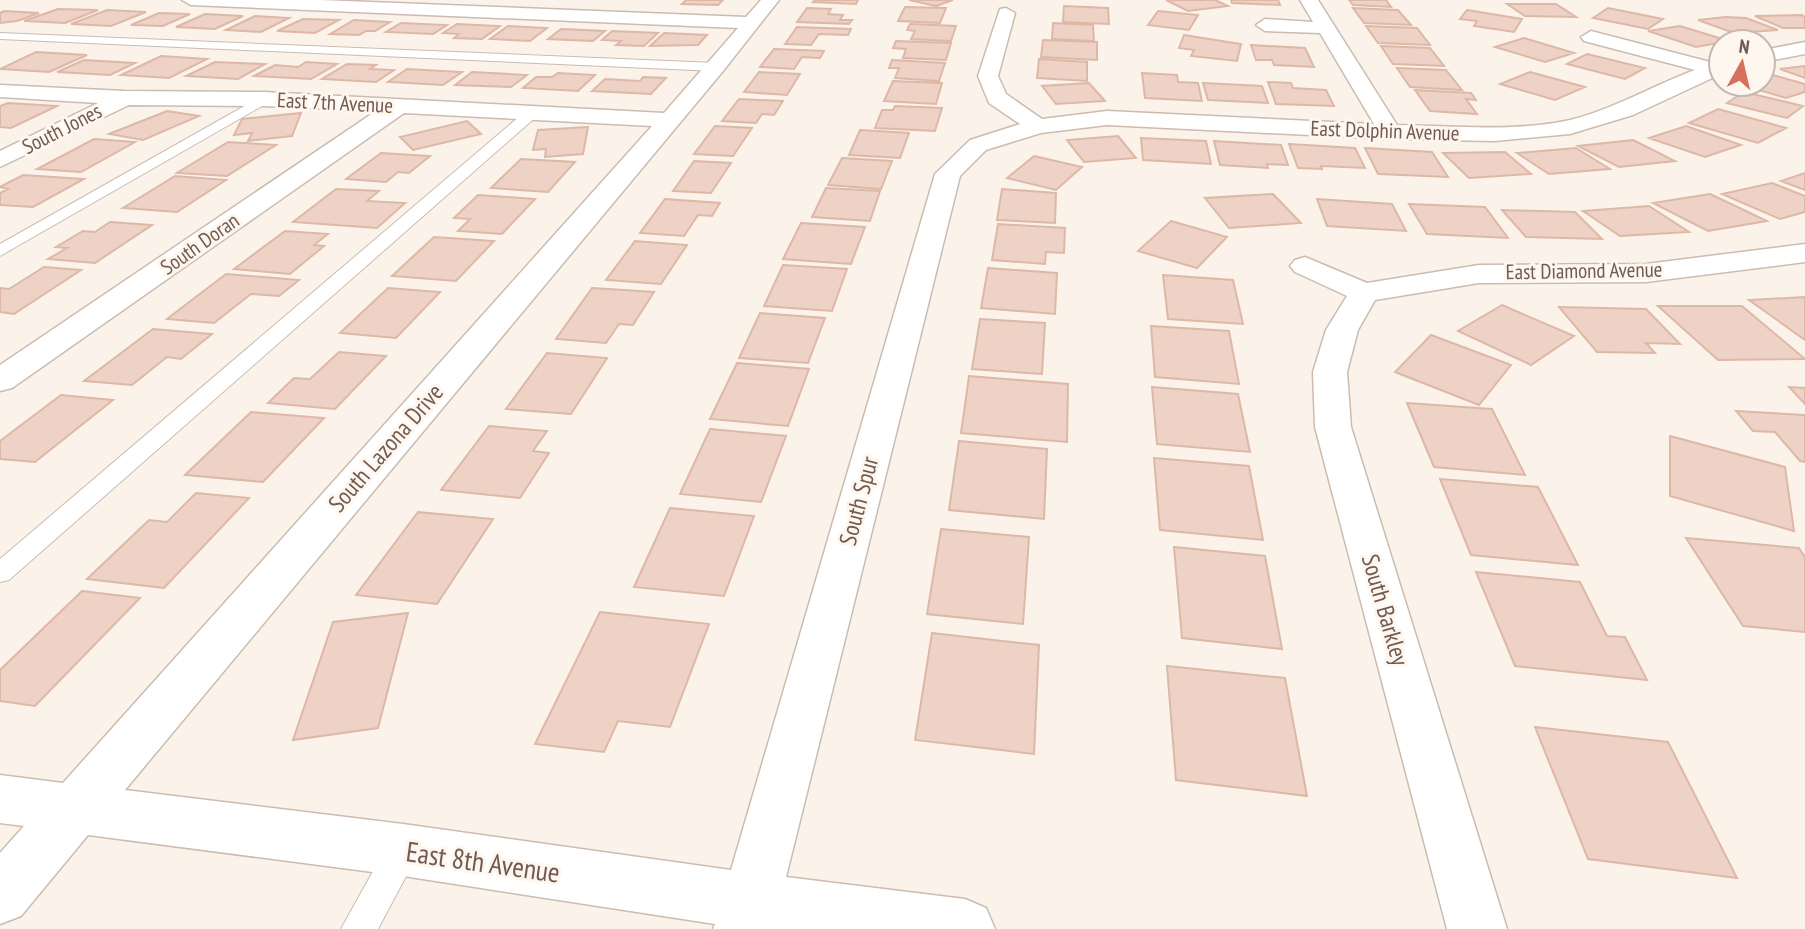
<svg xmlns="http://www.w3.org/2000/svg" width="1805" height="929" viewBox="0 0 1805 929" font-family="'PT Sans Narrow',sans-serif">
	<rect width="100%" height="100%" fill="#fbf3ea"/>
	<path fill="#edd2c5" stroke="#deb8a7" stroke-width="2" d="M686 0H723L718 5 682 4Z
		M815 0H858L856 4 813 2Z
		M909 0H953L936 6Z
		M1166 0H1215L1228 6 1188 11Z
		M1231 0H1278L1280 5 1232 3Z
		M1349 0H1386L1391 7 1353 5Z
		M1507 4H1556L1576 17 1525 16Z
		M1064 6 1108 8 1109 24 1063 22Z
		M905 7 946 8 940 23 898 21Z
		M807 8 831 9 828 14 843 15 840 20H852L849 24 797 22Z
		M1353 8 1398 10 1411 25 1364 23Z
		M1608 8 1663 19 1648 29 1593 18Z
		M58 9 98 10 65 23 24 21Z
		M107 10 146 12 111 26 71 24Z
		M1467 10 1522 19 1514 32 1474 26 1477 21 1460 19Z
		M4 11 39 13 17 21 0 23V13Z
		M1158 11 1198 15 1189 30 1148 25Z
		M159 13 190 14 163 26 131 25Z
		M205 14 243 16 215 29 176 27Z
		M1802 15 1805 17V28H1783L1755 16Z
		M255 16 289 18 261 32 226 30Z
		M1726 17 1746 18 1778 30 1734 33 1698 20Z
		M303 19 339 20 315 33 277 31Z
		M354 20 390 22 375 31H366L359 35 330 34Z
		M401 23 447 25 433 34 386 32Z
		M1053 23 1093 25 1094 41 1052 39Z
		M457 24 500 26 482 39 454 38 459 34 443 33Z
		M910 24 956 26 951 41 911 39 915 31 907 30Z
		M508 26 547 28 530 41 490 39Z
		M1366 26 1417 28 1430 45 1378 43Z
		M1680 26 1729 41 1696 47 1648 31Z
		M797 27 851 29 848 35 819 34 811 45 785 44Z
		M561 29 605 31 593 41 548 39Z
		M612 31 658 33 644 46 616 45 621 41 602 40Z
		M664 33 707 35 698 45 650 46Z
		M1184 35 1241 44 1237 61 1191 56 1194 50 1179 48Z
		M1524 38 1574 53 1545 62 1495 47Z
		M1043 40 1097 42V60L1041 57Z
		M896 41 951 43 946 60 903 58 906 49 893 48Z
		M1251 45 1305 48 1314 67 1274 65 1272 60H1256Z
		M1381 46 1430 48 1444 66 1393 64Z
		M774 49 824 51 820 58 802 57 794 69 760 67Z
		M36 52 87 55 49 72 0 69Z
		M1587 54 1645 68 1625 79 1567 64Z
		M161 56 207 59 169 78 121 75Z
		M1039 59 1087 62V81L1037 78Z
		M84 60 135 63 110 75 57 72Z
		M892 60 945 63 939 81 895 78 899 68H889Z
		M215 62 265 64 238 79 186 76Z
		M306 62 337 64 311 79 254 76 275 65 298 67Z
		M347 64 376 65 370 69 394 70 376 82 322 79Z
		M1805 66V78L1780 69Z
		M1397 68 1446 70 1462 90 1410 87Z
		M407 69 462 72 443 85 388 82Z
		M472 72 527 75 511 87 455 85Z
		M759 72 800 74 787 95 744 92Z
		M1530 72 1585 87 1555 100 1500 84Z
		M558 73 595 75 578 91 523 88 536 77H552Z
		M1142 73 1177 75 1178 82 1198 83 1202 101 1145 98Z
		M1769 74 1805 84V92L1786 98 1739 84H1763V76Z
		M643 77 666 78 651 94 592 91 605 79 640 81Z
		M893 81 942 83 936 104 884 101Z
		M1268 82 1291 83 1293 88 1326 90 1334 106 1276 104Z
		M1089 83 1105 101 1056 104 1042 86Z
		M1203 83 1262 86 1268 103 1208 100Z
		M1415 90 1471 93 1476 100 1466 99 1477 114 1430 111Z
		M1744 92 1803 106 1787 118 1727 103Z
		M739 99 783 101 774 115 762 114 756 123 722 121Z
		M8 103 57 106 11 128 0 127V106Z
		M895 106 942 108 935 131 875 128 882 110H893Z
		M1718 109 1786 128 1758 143 1689 123Z
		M167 111 199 116 143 140 109 134Z
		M301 113 292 136 248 141 252 133 234 135 242 119Z
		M467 121 481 134 413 150 400 137Z
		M715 126 752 128 733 156 694 154Z
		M1686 126 1741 145 1705 157 1649 138Z
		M588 127 583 154 545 157 546 149 533 150 538 130Z
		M860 130 909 133 900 158 849 155Z
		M1118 136 1136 158 1084 162 1067 140Z
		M1141 138 1206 141 1211 164 1143 160Z
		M94 139 135 142 81 172 37 169Z
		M1633 140 1675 161 1619 167 1578 146Z
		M1214 141 1281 145 1288 165 1267 164 1268 168 1220 165Z
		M228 142 276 145 227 176 177 173Z
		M1289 144 1355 148 1365 168 1321 166 1322 169 1298 168Z
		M1365 148 1432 152 1448 177 1378 174Z
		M1576 148 1610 169 1549 174 1517 153Z
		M1505 152 1531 174 1469 178 1443 153Z
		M381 153 430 156 409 173 398 172 386 182 346 179Z
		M1034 156 1082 167 1056 190 1007 178Z
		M842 158 892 161 881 189 828 185Z
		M521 159 575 162 548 192 491 188Z
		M694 161 731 163 711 193 673 191Z
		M1805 173V190L1781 181Z
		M23 175 84 179 33 207 0 205V193L8 189 0 187Z
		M175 176 226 180 177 212 123 208Z
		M1772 183 1805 196V212L1780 219 1722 194Z
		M826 188 880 191 870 221 812 217Z
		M336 189 379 191 367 201 405 203 377 228 293 222Z
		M1002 189 1056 193 1055 223 997 220Z
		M1273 194 1301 223 1229 228 1205 198Z
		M1710 194 1767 221 1708 231 1653 203Z
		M478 195 535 199 502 234 458 231 470 219 454 218Z
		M665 199 720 203 712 216 698 215 684 236 640 233Z
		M1317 199 1392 204 1406 231 1327 226Z
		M1409 204 1485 207 1508 238 1427 234Z
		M1649 206 1689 232 1620 236 1583 211Z
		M1502 210 1575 212 1602 239 1526 237Z
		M1171 221 1227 237 1197 268 1138 251Z
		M110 222 152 225 95 263 48 259 67 248 56 247 83 231 95 232Z
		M801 223 865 227 851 264 783 259Z
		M998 224 1065 228 1064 253 1046 252 1045 264 992 260Z
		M285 231 328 234 314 245 324 246 290 274 234 269Z
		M434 237 494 241 456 281 392 276Z
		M635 241 687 245 661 284 606 280Z
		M783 265 847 269 832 311 764 306Z
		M44 267 81 270 14 314 0 312V288L9 289Z
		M988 268 1057 273 1055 314 981 308Z
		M226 274 299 280 279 296 251 294 214 323 167 319Z
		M1163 275 1233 280 1243 324 1168 319Z
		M388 288 440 292 396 338 340 333Z
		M592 288 654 292 633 325 619 324 606 343 556 339Z
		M1805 297V340L1749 300Z
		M1502 305 1574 336 1531 365 1458 331Z
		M1658 306H1742L1805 359 1718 360Z
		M1559 307 1646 309 1680 344 1646 343 1655 353 1597 352Z
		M760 313 825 318 808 363 739 358Z
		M980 319 1045 323 1042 374 972 369Z
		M1151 326 1229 331 1239 384 1155 377Z
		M153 329 212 334 181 359 167 357 132 385 84 381Z
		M1431 335 1511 365 1479 405 1395 372Z
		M339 352 386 356 335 409 268 403 294 378 310 379Z
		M547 353 607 358 571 414 506 409Z
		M737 363 809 369 788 426 710 419Z
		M969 376 1068 384 1067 442 961 433Z
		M1152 387 1238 394 1250 452 1157 444Z
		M1789 387 1805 388V404Z
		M61 395 113 400 35 462 0 459V441Z
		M1407 403 1492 409 1525 475 1434 467Z
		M1736 411 1805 415V462L1800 461 1775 432 1753 431Z
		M251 412 324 418 263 482 185 475Z
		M489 426 547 431 533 451 549 453 520 498 441 490Z
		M710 429 786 436 761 502 680 494Z
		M1670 436 1785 467 1794 531 1670 496Z
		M959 441 1047 449 1044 519 949 510Z
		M1154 458 1249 466 1263 540 1160 530Z
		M1440 479 1538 487 1578 565 1471 555Z
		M196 493 249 498 164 588 87 579 149 520 167 522Z
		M670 508 754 516 724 596 634 587Z
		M418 512 493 519 437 604 356 595Z
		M941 529 1029 537 1023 624 927 614Z
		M1686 538 1799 548 1805 557V632L1743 626Z
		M1174 547 1265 556 1282 649 1182 638Z
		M1476 572 1580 582 1607 636 1625 637 1647 680 1515 666Z
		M82 591 140 598 35 706 0 701V670Z
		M600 612 709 624 670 727 618 721 604 752 535 744Z
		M408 613 378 728 293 740 333 622Z
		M932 633 1039 645 1034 754 915 740Z
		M1167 666 1285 678 1307 796 1176 780Z
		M1535 727 1668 742 1737 878 1588 859Z"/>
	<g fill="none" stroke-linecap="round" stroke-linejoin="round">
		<g stroke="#ccbbb1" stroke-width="2">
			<path id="lane" d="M0 33 716 63 722 67 716 71 0 39Z
				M264 95 269 96V102L0 256V244Z
				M532 109 537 110V116L9 580 0 582V559L527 110Z
				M403 835 415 839 420 850 378 929H341L391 839Z"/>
		</g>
		<g stroke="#ccbbb1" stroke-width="3">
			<path id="street" d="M182 0H320L746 17 761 0H779L723 71 125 790 403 824 731 870 935 174 970 140 1020 124 989 103 978 76 1000 9 1006 8 1015 13 998 76 1006 94 1042 119 1107 111 1374 124 1320 33 1265 31 1256 25 1265 19 1313 22 1300 0H1318L1397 125C1452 126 1516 132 1570 120 1614 109 1652 86 1695 70L1584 41 1581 37 1591 31 1714 63 1721 61V74L1633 115 1570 134 1495 141 1390 139 1107 125 1041 133 986 150 960 176 786 877 965 899 986 908 995 929H713L715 924 403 876 88 835 21 916 0 924V853L24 826 0 823V775L63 783 652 126 404 113 12 388 0 391V365L376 111 264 106 129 105 0 167V151L98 103 0 97V85L125 91 264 92 664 113 738 28 191 5Z
				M1805 42V54L1763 62V50Z
				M1805 244V262L1646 282 1479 283 1375 300 1358 330 1347 372 1351 427 1507 929H1447L1315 427 1313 372 1326 330 1347 296 1295 272 1290 266 1295 260 1305 257 1367 283 1479 265 1646 264Z"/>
		</g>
		<use href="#lane" fill="#fff" fill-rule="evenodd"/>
		<use href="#street" fill="#fff" fill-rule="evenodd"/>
	</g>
	<g text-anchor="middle" stroke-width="6" stroke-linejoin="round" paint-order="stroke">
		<g font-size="21" fill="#735a50" stroke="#fdf7f0">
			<text transform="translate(335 103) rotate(3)" y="7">East 7th Avenue</text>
			<text transform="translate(62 129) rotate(-27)" y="7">South Jones</text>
			<text transform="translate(1385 131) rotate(2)" y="7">East Dolphin Avenue</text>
			<text transform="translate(200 244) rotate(-35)" y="7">South Doran</text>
			<text transform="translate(1584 271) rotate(-1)" y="7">East Diamond Avenue</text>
		</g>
		<g font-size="24" fill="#735a50" stroke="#fdf7f0">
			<text transform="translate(386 448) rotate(-49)" y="8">South Lazona Drive</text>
			<text transform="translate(859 501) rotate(-75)" y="8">South Spur</text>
			<text transform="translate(1385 610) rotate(74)" y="8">South Barkley</text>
		</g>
		<g font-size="28" fill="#735a50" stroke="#fdf7f0">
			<text transform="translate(483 862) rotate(8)" y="10">East 8th Avenue</text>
		</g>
	</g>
	<g transform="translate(1742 63) rotate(8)"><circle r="33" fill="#fdf7f0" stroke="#c6b8b0" stroke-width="2"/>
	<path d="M0-5L12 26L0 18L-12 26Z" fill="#d7705d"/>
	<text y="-10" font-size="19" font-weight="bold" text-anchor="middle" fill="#735a50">N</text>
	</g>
</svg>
